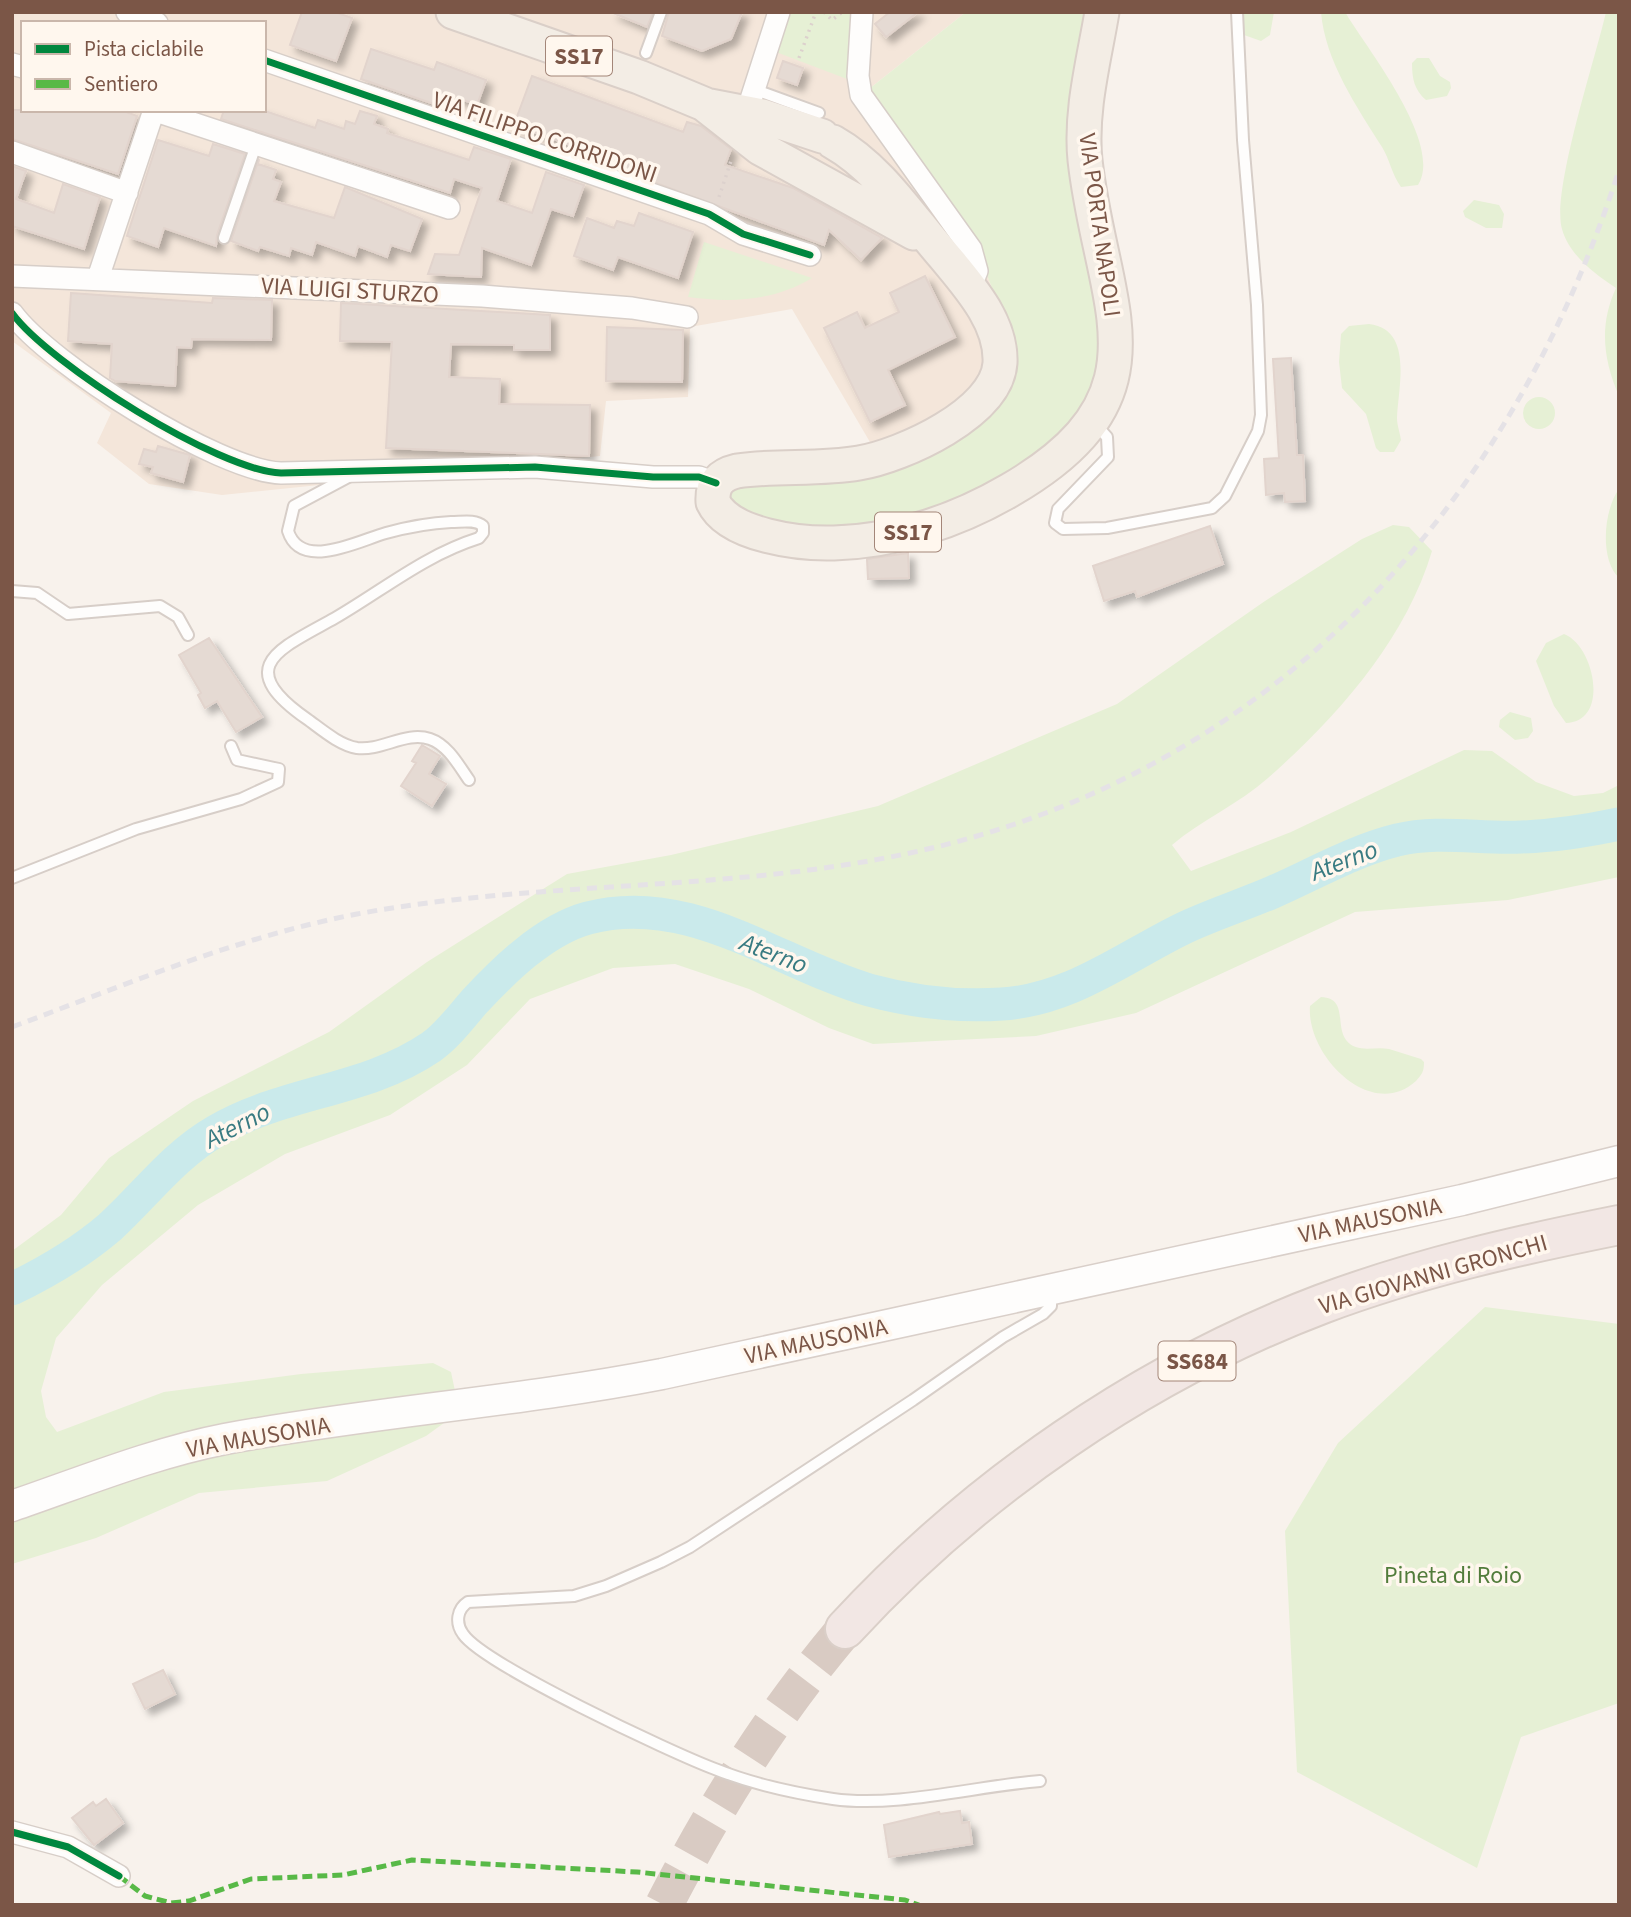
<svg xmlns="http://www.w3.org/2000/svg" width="1631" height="1917" viewBox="0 0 1631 1917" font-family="'Source Sans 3',sans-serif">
	<defs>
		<filter id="shadow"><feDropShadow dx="6" dy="6" stdDeviation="3.5" flood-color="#0004"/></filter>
	</defs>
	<rect width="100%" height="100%" fill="#f8f2ec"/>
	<path fill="#f4e6da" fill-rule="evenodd" d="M12 12H966L869 89 970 232 1007 326 1010 354 884 466 792 309 690 327 688 397 606 401 600 456 222 495 149 484 97 443 111 413 12 341ZM23 23H264V110H23Z"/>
	<path fill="#e6f0d5" d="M790 12H851L847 79 776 52Z
		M966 12H1088L1103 305 1097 382 1073 425 998 482 921 514 856 529 790 528 730 505 731 488 940 443 1007 326 970 232 869 89Z
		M1240 12H1274L1270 35 1261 41 1244 35Z
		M1321 12H1345C1367 49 1444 144 1418 185L1401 187C1392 175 1390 160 1382 147 1357 107 1325 61 1321 12Z
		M1606 12H1619V396C1603 359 1599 325 1616 288 1595 274 1569 255 1562 229 1551 192 1596 57 1606 12Z
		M1417 58H1429L1440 76 1450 82 1451 88 1447 96 1426 100C1414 90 1412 78 1412 63Z
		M1474 200 1499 205 1504 214 1502 228H1486L1465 217 1463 211Z
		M704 242 812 278C774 301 732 303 688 297Z
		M1369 324C1414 329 1398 388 1397 418 1397 425 1400 433 1401 440L1394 452H1380L1376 448 1366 414 1342 388 1339 362 1341 334 1349 326Z
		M1523 413a16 16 0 1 1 32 0a16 16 0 1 1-32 0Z
		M1619 489V578C1599 559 1604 509 1619 489Z
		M1393 525 1409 527 1432 551C1405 641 1337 717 1268 778 1239 804 1201 820 1172 845L1191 871 1291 832 1464 750 1492 751 1536 782 1574 796 1603 793 1619 785V877L1508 900 1355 912 1136 1013 1036 1036 873 1044 829 1028 749 989 675 964 613 968 530 999 467 1065 390 1115 285 1154 198 1205 102 1285 56 1338 41 1391 46 1417 57 1432 164 1392 301 1374 433 1363 451 1372 455 1391 448 1420 426 1436 327 1481 199 1493 96 1538 12 1564V1251L61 1215 109 1158 193 1101 329 1032 427 962 567 874 671 855 878 806 1117 704 1265 601 1362 539Z
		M1564 634C1595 646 1610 722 1566 723L1554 706 1536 661 1546 643Z
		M1510 712 1531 718 1533 731 1528 738 1515 740 1499 727 1500 720Z
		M1321 997C1348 998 1335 1025 1346 1040 1357 1054 1374 1046 1389 1049 1400 1052 1410 1056 1421 1059L1424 1062C1424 1072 1422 1074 1416 1081 1371 1122 1306 1055 1310 1006Z
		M1485 1307 1619 1324V1703L1521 1737 1477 1868 1297 1772 1285 1531 1338 1443Z"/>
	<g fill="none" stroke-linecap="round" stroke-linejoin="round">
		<path stroke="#caeaeb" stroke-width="33" d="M12 1289C47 1272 81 1252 110 1227 146 1194 173 1156 216 1131 284 1091 365 1092 431 1047 447 1036 461 1017 474 1002 504 970 544 930 588 918 689 891 777 963 869 990 913 1002 957 1007 1002 1004 1070 1000 1123 958 1182 929 1211 915 1243 905 1273 892 1314 874 1353 851 1397 840 1439 830 1479 839 1521 837 1554 836 1586 831 1619 824"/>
	</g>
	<path fill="#e5dad3" stroke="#e2d4cd" stroke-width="2" filter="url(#shadow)" d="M302 12H335L352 18 336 61 290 45Z
		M611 12H653L647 27Z
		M669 12H742L731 39 702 51 662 36Z
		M890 12H918L886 37 875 24Z
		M371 49 434 70 437 62 486 80 477 105 448 94 443 107 361 79Z
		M783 61 803 68 797 85 777 78Z
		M532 76 683 132 687 122 701 126 731 149 725 165 793 188 882 238 861 260 829 230 824 245 599 162 601 156 514 125Z
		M12 110H121L137 116 118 174 12 139Z
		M224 110H262L315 128 318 120 344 129 346 121 355 124 360 111 377 116 374 124 388 129 387 133 469 160 474 147 511 159 497 201 532 213 546 172 584 185 573 216 551 209 531 265 482 248 481 277 428 274 435 254 459 255 482 188 454 179 450 193 221 119Z
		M158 140 209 156 213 144 245 154 217 235 216 246 164 228 158 247 127 236Z
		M259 159 258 164 276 170 273 179 281 182 274 201 334 218 345 187 422 219 410 251 391 245 387 257 358 246 355 256 316 242 312 255 291 248 289 256 260 247 258 251 231 241Z
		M12 166 26 171 16 199 54 213 63 184 100 197 84 249 12 226Z
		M639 213 693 232 678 278 618 257 613 270 574 256 587 218 614 228 617 221 634 226Z
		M925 276 955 337 888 370 905 405 870 422 824 328 857 312 865 328 899 312 890 293Z
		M71 293 212 303 213 298 272 300 271 340 192 339 191 348 177 347 175 386 115 381 110 378 112 344 68 341Z
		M341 303 550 315V350H514V345L451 344 449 377 500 379 499 404 590 405 589 456 386 448 392 342 340 341Z
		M607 327 683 330 682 382 606 381Z
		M1291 358 1297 455H1303L1305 501 1285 502 1284 493 1266 495 1264 459 1279 458 1273 359Z
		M158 446 190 455 183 482 151 473 153 467 139 464 144 449 156 452Z
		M1210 526 1223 564 1137 597 1135 591 1104 601 1093 566Z
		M908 553 909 578 868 579 867 559Z
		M209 638 262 717 236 732 217 701 205 708 198 695 201 693 179 655Z
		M422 745 440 756 429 774 446 784 432 806 401 786 416 763 412 761Z
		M163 1670 175 1694 145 1709 133 1684Z
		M106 1799 123 1823 94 1845 72 1818 93 1802 96 1806Z
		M960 1811 962 1823 969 1822 972 1844 889 1857 884 1825 939 1812 940 1814Z"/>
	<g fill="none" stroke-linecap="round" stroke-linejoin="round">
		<path stroke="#d9cbc3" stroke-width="38" stroke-dasharray="38 19" stroke-linecap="butt" d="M664 1905C715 1806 773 1714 845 1629"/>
		<g stroke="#d7cec8" stroke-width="14">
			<path id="lane" d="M646 53 661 12
				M753 89 819 113
				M224 238 256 145
				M1095 424 1107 437 1108 457 1058 509 1055 523 1063 529 1107 528 1212 508 1225 496 1258 431 1261 415 1257 305 1243 140 1237 12
				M350 476 294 506 288 531C301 572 360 540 386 533 408 527 429 523 451 522 462 522 475 519 483 526V533L479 538C425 555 383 590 335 618 280 649 231 666 307 719 321 729 339 745 357 748 382 751 406 731 430 739 448 745 459 766 469 780
				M12 591 37 593 68 614 160 606 178 617 188 635
				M12 878 136 829 241 799 278 782 279 769 237 760 231 746
				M1040 1781C976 1786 896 1808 833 1799 794 1793 752 1784 715 1769 672 1753 483 1664 463 1634 455 1623 457 1609 468 1602L574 1596 606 1586 661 1562 690 1547 913 1400 1003 1337 1043 1314 1051 1306V1293"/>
		</g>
		<g stroke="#d7cec8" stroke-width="24">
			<path id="street" d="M127 12 157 23
				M862 12 858 76 861 95 971 249 977 271 970 288
				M264 60 709 214 743 234 810 255
				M12 64 23 67
				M153 110 449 208
				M743 124 779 12
				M12 152 127 193
				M12 276 482 296 632 308 687 317
				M98 278 154 110
				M12 313C49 364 219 471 281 473L535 467 653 477H699L716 483
				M12 1832 68 1847 119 1876"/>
		</g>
		<g stroke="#d9cfc9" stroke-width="33">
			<path id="secondary" d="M12 1506C82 1482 153 1453 225 1439 370 1412 517 1402 662 1374L1462 1200 1619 1161"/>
		</g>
		<g stroke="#dacfc8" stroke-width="37">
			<path id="primary" d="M453 12 639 77 704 104 760 148 914 233
				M710 106 762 116 822 136
				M833 142C879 168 910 217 944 256 968 285 1002 322 1000 363 997 413 902 456 859 463 819 470 777 465 737 471 720 475 712 484 713 502 729 536 801 544 834 543 896 541 957 521 1010 490 1175 394 1101 306 1085 160 1080 111 1094 60 1102 12"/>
		</g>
		<g stroke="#dacfc8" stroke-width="42">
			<path id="highway" d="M845 1629C975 1488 1143 1372 1322 1304 1418 1268 1519 1245 1619 1225"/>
		</g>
		<path stroke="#dcd1cd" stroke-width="3.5" stroke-dasharray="2 5" stroke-linecap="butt" d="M824 12 832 20 841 13
			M799 58 816 12
			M719 197 732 158"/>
		<use href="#lane" stroke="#fefdfc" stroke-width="10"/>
		<use href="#street" stroke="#fefdfc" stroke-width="21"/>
		<use href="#secondary" stroke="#fefdfc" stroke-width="30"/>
		<use href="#primary" stroke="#f3ede5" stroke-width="33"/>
		<use href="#highway" stroke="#f2e7e4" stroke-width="38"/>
		<path stroke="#e5e2e6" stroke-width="5" stroke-dasharray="10 7" stroke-linecap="butt" d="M12 1027C125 985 238 937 357 914 528 882 704 891 874 860 1250 794 1505 525 1619 170"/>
		<path stroke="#58b947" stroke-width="5" stroke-dasharray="10 5" stroke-linecap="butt" d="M119 1876 145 1896 171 1903 189 1901 251 1879 343 1875 412 1860 637 1872 905 1900 919 1905"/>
		<g stroke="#fff7ee" stroke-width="11">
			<path id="cycleway" d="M264 60 709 214 743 234 810 255
				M12 313C49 364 219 471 281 473L535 467 653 477H699L716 483
				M12 1832 68 1847 119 1876"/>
		</g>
		<use href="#cycleway" stroke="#00873e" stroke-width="7"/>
	</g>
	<g text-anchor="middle" stroke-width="7" stroke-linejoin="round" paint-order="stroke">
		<g fill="#fff7ee" stroke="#a38679" stroke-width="2">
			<rect x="546" y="36.5" width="66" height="39" rx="5"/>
			<rect x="875" y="512.5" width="66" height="39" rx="5"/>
			<rect x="1158.5" y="1341.5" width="77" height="39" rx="5"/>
		</g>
		<g font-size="23" font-weight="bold" fill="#7b5647">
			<text x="579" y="64">SS17</text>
			<text x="908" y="540">SS17</text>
			<text x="1197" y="1369">SS684</text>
		</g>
		<g font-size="24" fill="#7b5647" stroke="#fff7ee">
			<text transform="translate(545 137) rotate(19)" y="8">VIA FILIPPO CORRIDONI</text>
			<text transform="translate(1100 225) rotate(82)" y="8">VIA PORTA NAPOLI</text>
			<text transform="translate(350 290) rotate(3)" y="8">VIA LUIGI STURZO</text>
			<text transform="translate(1370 1220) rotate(-12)" y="8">VIA MAUSONIA</text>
			<text transform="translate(1433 1274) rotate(-16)" y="8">VIA GIOVANNI GRONCHI</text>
			<text transform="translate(816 1341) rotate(-12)" y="8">VIA MAUSONIA</text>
			<text transform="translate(258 1437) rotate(-10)" y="8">VIA MAUSONIA</text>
		</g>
		<g font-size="24" fill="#527c3b" stroke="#fff7ee">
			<text x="1453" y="1583">Pineta di Roio</text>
		</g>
		<g font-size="26" font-style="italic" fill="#397b82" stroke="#fff7ee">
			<text transform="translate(1344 860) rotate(-21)" y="9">Aterno</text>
			<text transform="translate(774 953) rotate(21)" y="9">Aterno</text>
			<text transform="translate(237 1125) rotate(-27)" y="9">Aterno</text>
		</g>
	</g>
	<rect width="1631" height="1917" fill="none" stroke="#7b5647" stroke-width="28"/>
	<rect x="21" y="21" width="245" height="91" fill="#fff7ee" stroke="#cab7ab" stroke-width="2"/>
	<rect x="35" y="44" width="35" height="10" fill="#00873e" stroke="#cab7ab" stroke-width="2"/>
	<text x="84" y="56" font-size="21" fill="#7b5647">Pista ciclabile</text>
	<rect x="35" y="79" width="35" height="10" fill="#58b947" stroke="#cab7ab" stroke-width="2"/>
	<text x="84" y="91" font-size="21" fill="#7b5647">Sentiero</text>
</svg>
